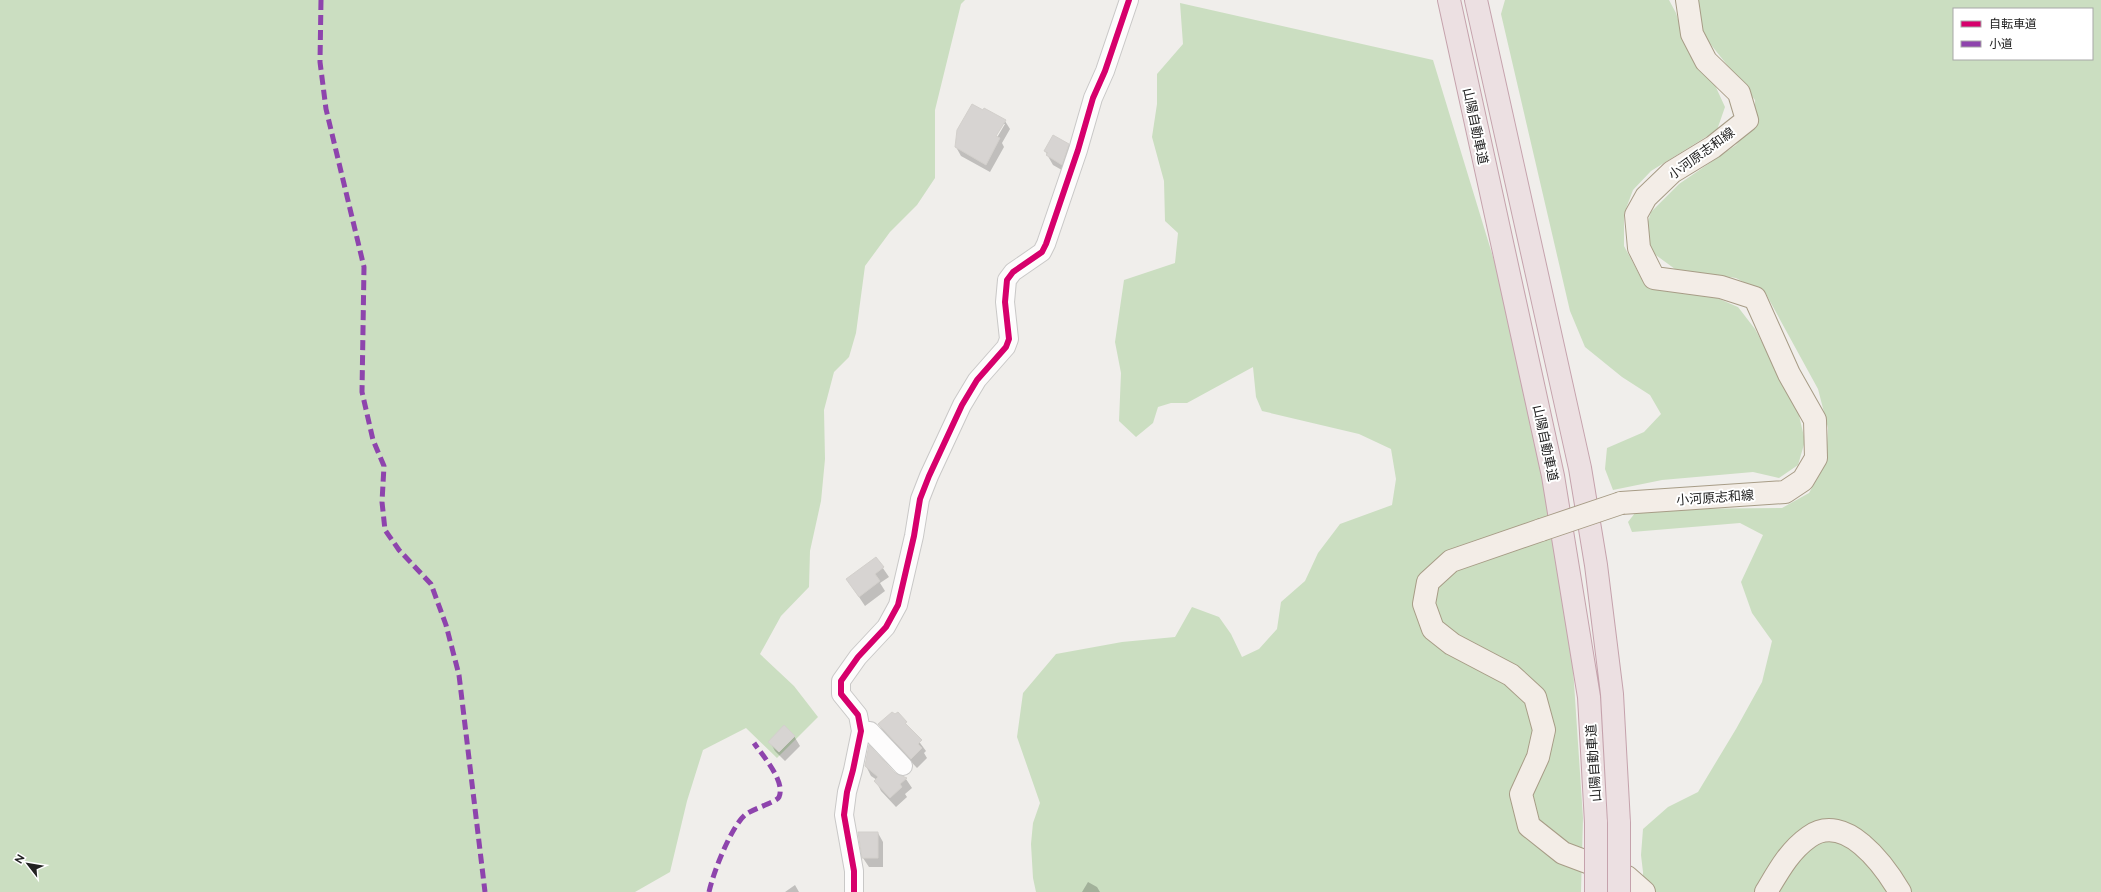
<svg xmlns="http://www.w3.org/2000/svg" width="2101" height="892" viewBox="0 0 2101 892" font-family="Raleway,'Noto Sans JP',sans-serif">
	<rect width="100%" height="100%" fill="#f0eeeb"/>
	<path fill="#cbdec1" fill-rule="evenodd" d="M0 0H965L961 4 935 110V178L917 205 890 232 865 266 856 333 849 357 834 372 824 410 825 459 821 501 810 551 809 587 781 616 760 654 794 686 818 717 777 758 746 728 703 750 687 801 670 872 635 892H0Z
		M1505 0H1669L1676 13 1682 32 1714 83 1725 107 1717 130 1651 171 1633 190 1624 214V246L1639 274 1654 286 1710 295 1738 307 1755 329 1798 411 1805 441 1798 465 1779 478 1753 472 1662 480 1613 490 1605 469 1607 448 1644 432 1661 414 1650 395 1622 377 1585 347 1570 311 1501 14Z
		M1699 0H2101V892H1642L1643 872 1641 855 1643 829 1668 807 1698 792 1736 729 1762 682 1772 641 1752 613 1741 582 1763 535 1740 523 1632 532 1628 522 1635 513 1663 509 1782 508 1809 493 1826 463 1828 428 1818 389 1766 294 1736 278 1675 269 1653 253 1645 231 1651 212 1679 184 1736 145 1755 121V100L1704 36 1697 4ZM1954 9H2092V59H1954Z
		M1180 3 1433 60 1542 418 1573 668 1583 818 1581 892H1036L1033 878 1031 844 1033 823 1040 803 1017 737 1023 693 1056 654 1122 642 1175 637 1192 607 1219 617 1231 634 1242 657 1259 649 1277 629 1281 602 1305 581 1318 553 1340 524 1392 505 1396 479 1391 449 1359 434 1262 411 1256 397 1253 367 1187 403H1171L1158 407 1153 423 1136 437 1119 421 1121 373 1115 342 1124 280 1175 263 1178 233 1165 221 1164 181 1152 137 1157 104V74L1183 44Z"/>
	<path fill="#0003" fill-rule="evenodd" d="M1005 121 1010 129 1002 143 1004 147 990 172 961 156 956 147ZM1002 124H1005L995 141 993 140Z
		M1068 145 1074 154 1067 173 1053 165 1045 151Z
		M876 558 889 577 880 583 885 591 865 606 847 579Z
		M898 713 926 751 924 753 927 758 917 768 885 734 879 725Z
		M794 736 800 746 785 761 775 751 770 742Z
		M866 766 906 779 912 788 905 794 907 797 896 807 881 791 876 781 877 780 871 776Z
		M878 833 883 842V867H869L863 858Z
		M1088 882 1097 887 1100 892H1082Z
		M795 885 799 892H785Z"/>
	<path fill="#d7d4d2" stroke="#d3d0cc" d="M972 104 983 110 984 108 1006 120 996 136 1000 138 986 165 955 147 957 130Z
		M1053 135 1069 144 1062 165 1046 155 1048 153 1044 151Z
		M876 557 884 567 875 574 880 581 859 597 846 579Z
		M892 712 895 714 898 712 907 722 905 723 922 740 918 744 922 748 911 759 878 724Z
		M784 725 795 736 779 752 768 742Z
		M869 745 895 773 907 778 900 784 902 787 890 798 874 781 878 777 865 766Z
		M858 832H878V858H862Z"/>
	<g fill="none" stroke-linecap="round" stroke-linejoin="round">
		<g stroke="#c9c8c7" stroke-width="20">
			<path id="minor" d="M861 731H870L903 766
				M854 892V871L844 815 847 792 853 770 861 731 858 715 841 694V681L858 657 886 627 898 605 914 536 920 499 929 476 962 405 977 380 1006 347 1009 339 1005 302 1007 280 1013 272 1042 252 1046 244 1078 150 1093 98 1105 71 1129 0"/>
		</g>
		<g stroke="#a79c86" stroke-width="24">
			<path id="major" d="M1621 503 1785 492 1803 480 1816 458 1815 420 1789 374 1755 298 1721 287 1654 278 1639 248 1636 215 1646 197 1672 172 1713 147 1747 120 1739 93 1706 61 1692 34 1687 0
				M1541 530 1451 561 1428 582 1424 604 1433 629 1452 644 1511 675 1535 697 1544 730 1538 757 1521 794 1529 826 1563 853 1627 877 1644 892
				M1766 892C1778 872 1789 851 1809 837 1845 811 1884 865 1900 892"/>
		</g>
		<g stroke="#c5a2ac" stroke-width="24">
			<path id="highway" d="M1449 0 1553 476 1589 697 1596 823
				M1476 0 1580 468 1596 565 1612 694 1619 823"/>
		</g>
		<use href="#minor" stroke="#fdfcfc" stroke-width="18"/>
		<use href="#major" stroke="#f3ede7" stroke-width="22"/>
		<use href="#highway" stroke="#ece0e2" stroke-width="22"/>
		<g stroke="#a79c86" stroke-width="24" stroke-linecap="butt">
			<path id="major-bridge" d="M1541 530 1621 503"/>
		</g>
		<g stroke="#c5a2ac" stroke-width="24" stroke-linecap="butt">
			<path id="highway-bridge" d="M1596 892V823
				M1619 892V823"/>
		</g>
		<use href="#major-bridge" stroke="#f3ede7" stroke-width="22"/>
		<use href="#highway-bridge" stroke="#ece0e2" stroke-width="22"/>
		<path stroke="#8e44ad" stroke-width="5" stroke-dasharray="10 5" stroke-linecap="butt" d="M321 0 320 62 326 109 364 267 362 392 373 440 384 466 382 502 385 530 399 550 431 584 446 625 459 675 485 892
			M709 892C713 873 731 827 745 815 752 809 777 802 779 797 786 781 762 755 754 743"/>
		<g stroke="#fff" stroke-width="8">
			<path id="cycleway" d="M854 892V871L844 815 847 792 853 770 861 731 858 715 841 694V681L858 657 886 627 898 605 914 536 920 499 929 476 962 405 977 380 1006 347 1009 339 1005 302 1007 280 1013 272 1042 252 1046 244 1078 150 1093 98 1105 71 1129 0"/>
		</g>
		<use href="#cycleway" stroke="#d6006c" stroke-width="6"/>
	</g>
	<g text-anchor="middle" stroke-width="4" stroke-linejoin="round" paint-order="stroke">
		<g font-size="13" fill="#222" stroke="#fff">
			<text transform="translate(1476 126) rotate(78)" y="5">山陽自動車道</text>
			<text transform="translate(1701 153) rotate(-36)" y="5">小河原志和線</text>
			<text transform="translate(1546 443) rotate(78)" y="5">山陽自動車道</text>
			<text transform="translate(1715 497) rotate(-4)" y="5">小河原志和線</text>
			<text transform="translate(1593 763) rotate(-94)" y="5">山陽自動車道</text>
		</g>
	</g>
	<rect x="1953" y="8" width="140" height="52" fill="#ffffff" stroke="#a7a7a7"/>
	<rect x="1961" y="21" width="20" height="6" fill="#d6006c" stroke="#a7a7a7"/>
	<text x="1989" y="28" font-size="12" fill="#222222">自転車道</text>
	<rect x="1961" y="41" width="20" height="6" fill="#8e44ad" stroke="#a7a7a7"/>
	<text x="1989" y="48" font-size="12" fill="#222222">小道</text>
	<g transform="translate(28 864) rotate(301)" stroke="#ffffff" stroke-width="3" paint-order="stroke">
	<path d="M0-3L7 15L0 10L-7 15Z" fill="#222222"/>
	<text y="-6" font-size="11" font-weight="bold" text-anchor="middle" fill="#222222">N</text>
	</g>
</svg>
